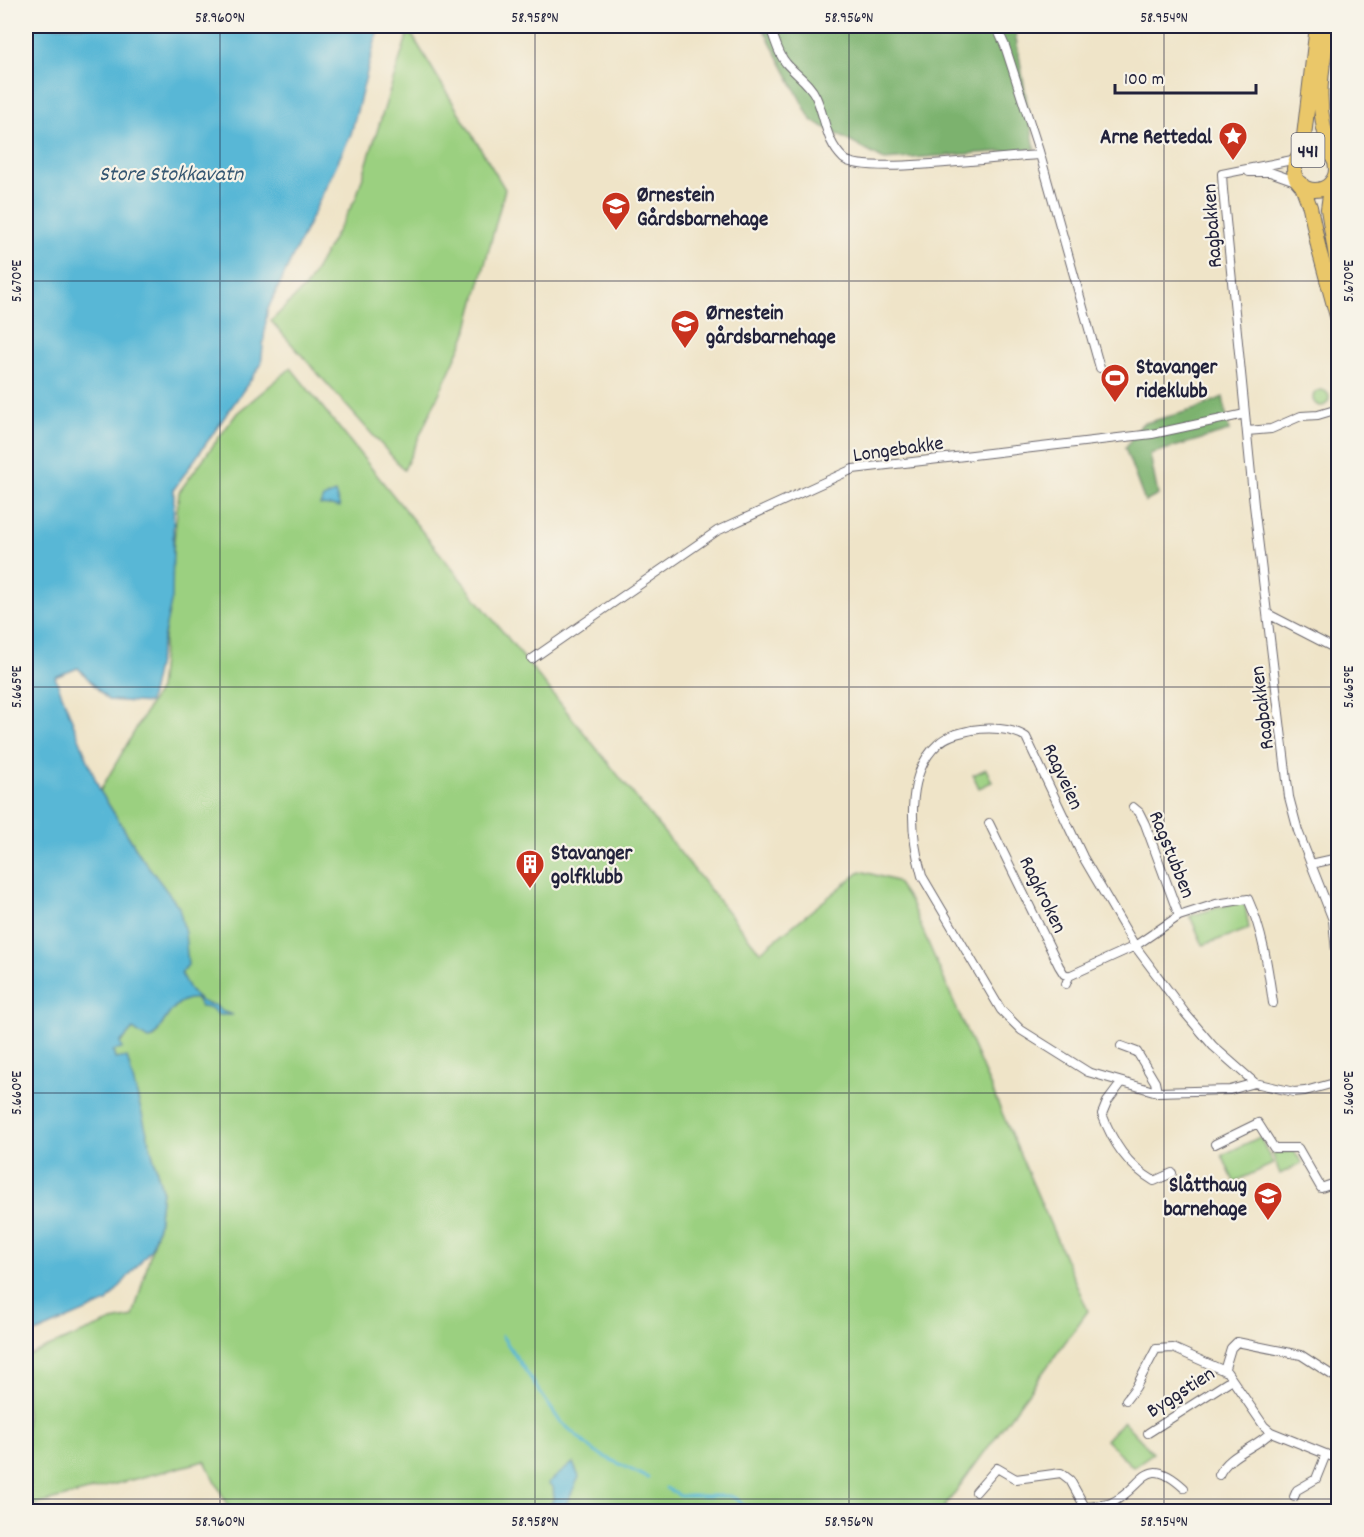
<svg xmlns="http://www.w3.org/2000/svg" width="1364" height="1537" viewBox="0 0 1364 1537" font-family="Dekko,sans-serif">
	<rect width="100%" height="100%" fill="#f7f3e8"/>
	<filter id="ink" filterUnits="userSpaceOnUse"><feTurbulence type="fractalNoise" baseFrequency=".0167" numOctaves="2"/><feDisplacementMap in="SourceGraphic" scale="12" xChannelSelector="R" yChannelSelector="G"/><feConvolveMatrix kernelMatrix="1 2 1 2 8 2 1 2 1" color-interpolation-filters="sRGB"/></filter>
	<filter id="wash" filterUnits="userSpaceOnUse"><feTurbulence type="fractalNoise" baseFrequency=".008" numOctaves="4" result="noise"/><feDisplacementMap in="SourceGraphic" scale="24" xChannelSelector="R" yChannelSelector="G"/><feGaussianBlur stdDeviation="1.35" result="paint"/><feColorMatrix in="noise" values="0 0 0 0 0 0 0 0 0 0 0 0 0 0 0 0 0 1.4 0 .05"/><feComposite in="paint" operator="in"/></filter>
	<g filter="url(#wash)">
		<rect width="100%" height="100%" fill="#efe4c8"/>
		<path fill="#9bd080" stroke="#5e795e" stroke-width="1.5" d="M409 30 505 189 466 335 404 470 271 321 307 285 356 198Z
			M291 368 760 952 861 871 896 881 910 901 1088 1311 945 1506 950 1511H230L205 1461 26 1507V1356L112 1321 133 1317 158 1226 162 1190 127 1058 115 1059 113 1051 133 1029 148 1039 154 1038 169 1013 184 999 178 907 142 858 100 791 159 689 179 492 237 413Z
			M1313 398a8 8 0 1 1 16 0a8 8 0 1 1-16 0Z
			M986 769 992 782 979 788 973 775Z
			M1240 901 1245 905 1249 929 1203 945 1190 916Z
			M1260 1137 1273 1164 1234 1182 1222 1155Z
			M1294 1151 1302 1163 1280 1174 1272 1153Z
			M1123 1421 1153 1453 1133 1467 1106 1440Z"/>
		<path fill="#7cb26e" stroke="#4f6a54" stroke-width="1.5" d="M762 26H1014L1035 149 884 160 811 120Z
			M1223 397 1229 431 1150 454 1158 495 1145 502 1125 448 1142 424 1196 409Z"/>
		<path fill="#58b7d6" stroke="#3d6c88" stroke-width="1.5" d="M26 26H379L351 134 267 311 261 365 174 489 172 598 149 703 108 700 78 668 55 677 100 791 142 858 179 907 185 933 188 965 181 973C187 988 197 1005 215 1005L221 1011 233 1015H218L211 1008 201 1007 196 999C174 996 164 1024 153 1038L148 1039 133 1029 120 1043 122 1049 113 1051 115 1059 127 1057 162 1190 158 1226 151 1249 107 1302 26 1337Z
			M335 493 340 507 320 505 323 498Z
			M573 1463 579 1477 563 1511H544C553 1503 555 1500 553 1487L548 1483Z"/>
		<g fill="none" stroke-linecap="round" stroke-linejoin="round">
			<path stroke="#58b7d6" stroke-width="3" d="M502 1336 559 1420 595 1452 648 1478
				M666 1488 680 1496H730L737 1499 749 1512"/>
		</g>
	</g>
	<g filter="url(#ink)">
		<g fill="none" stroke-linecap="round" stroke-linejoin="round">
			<g stroke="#6a666c" stroke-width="10">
				<path id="street" d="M769 26C775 37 777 53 786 63 795 74 810 83 816 97 826 119 825 141 844 159 864 176 1006 156 1040 155
					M996 26 1005 46 1039 151 1100 368
					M1297 159 1222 174 1223 190 1254 505 1289 797 1298 831 1333 920 1338 973
					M1249 172H1270L1301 183
					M1247 431 1271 429 1301 416 1318 415 1338 409
					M1268 614 1338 650
					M532 659 717 531 853 469 1152 434 1245 414
					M1133 807 1139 812 1145 824 1179 916 1216 904 1248 899C1263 932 1268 968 1273 1003
					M989 823 1059 966 1064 974 1069 976 1066 984
					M1311 864 1338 858
					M1069 976 1135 946 1179 916
					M1121 1046 1137 1052 1155 1082 1157 1092
					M1122 1082 1107 1102 1102 1114C1113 1143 1127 1165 1154 1181L1172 1173
					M1255 1083 1213 1046 1185 1013 1135 946 1083 857 1026 737C1012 728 988 727 972 730 960 733 947 735 938 744 904 774 911 837 922 876L1001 1010 1021 1030 1088 1072 1157 1092 1230 1090 1255 1083 1294 1092 1305 1091 1338 1082
					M1215 1144 1258 1123 1274 1148H1298L1321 1188 1338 1182
					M1224 1371 1231 1348 1237 1342 1301 1355 1338 1379
					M1126 1400 1136 1387 1156 1349 1173 1348 1227 1372 1264 1426 1271 1432 1338 1459
					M1148 1433 1231 1380
					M1219 1475C1228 1454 1256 1448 1271 1432
					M976 1492 997 1468 1016 1479 1061 1473 1070 1480 1085 1507
					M1294 1497 1297 1490 1316 1479 1326 1454
					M1080 1512C1088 1504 1100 1507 1111 1503 1145 1488 1143 1451 1184 1488"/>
			</g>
			<g stroke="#6a666c" stroke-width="16">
				<path id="primary" d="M1329 26C1320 74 1314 111 1333 158
					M1294 169a21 21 0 1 1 42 0a21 21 0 1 1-42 0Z
					M1302 153 1317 26
					M1332 181 1328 209 1338 269
					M1301 183 1310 207 1319 250 1338 320"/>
			</g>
			<use href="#street" stroke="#fff" stroke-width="8"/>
			<use href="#primary" stroke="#eac769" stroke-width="14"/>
		</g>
	</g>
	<path fill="none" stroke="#22223b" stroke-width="1.5" stroke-opacity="0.45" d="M220 26V1512M535 26V1512M849 26V1512M1164 26V1512M26 281H1338M26 687H1338M26 1093H1338M26 1499H1338"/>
	<defs>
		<g id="sight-pin" transform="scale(1.5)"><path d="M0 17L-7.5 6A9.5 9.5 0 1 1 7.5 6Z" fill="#c8321e" stroke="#f7f3e8"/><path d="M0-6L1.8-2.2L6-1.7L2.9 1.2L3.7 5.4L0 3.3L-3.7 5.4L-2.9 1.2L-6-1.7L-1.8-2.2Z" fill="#fff"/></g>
		<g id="school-pin" transform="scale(1.5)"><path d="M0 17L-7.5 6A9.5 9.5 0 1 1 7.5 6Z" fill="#c8321e" stroke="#f7f3e8"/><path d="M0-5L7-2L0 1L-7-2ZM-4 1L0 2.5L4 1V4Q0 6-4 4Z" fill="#fff"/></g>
		<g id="stadium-pin" transform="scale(1.5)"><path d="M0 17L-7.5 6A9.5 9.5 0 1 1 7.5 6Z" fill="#c8321e" stroke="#f7f3e8"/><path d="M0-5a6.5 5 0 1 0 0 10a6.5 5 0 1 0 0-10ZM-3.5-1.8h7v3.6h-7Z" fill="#fff"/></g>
		<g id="building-pin" transform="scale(1.5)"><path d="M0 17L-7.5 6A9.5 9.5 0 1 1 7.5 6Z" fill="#c8321e" stroke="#f7f3e8"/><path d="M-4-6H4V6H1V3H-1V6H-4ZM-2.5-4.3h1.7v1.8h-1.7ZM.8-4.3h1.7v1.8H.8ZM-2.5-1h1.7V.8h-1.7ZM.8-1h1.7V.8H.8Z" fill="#fff"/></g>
	</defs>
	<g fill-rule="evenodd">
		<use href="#sight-pin" x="1233" y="136"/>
		<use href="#school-pin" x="616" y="206"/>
		<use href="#school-pin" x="685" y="324"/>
		<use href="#stadium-pin" x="1115" y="378"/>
		<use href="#building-pin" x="530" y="864"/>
		<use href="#school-pin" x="1268" y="1196"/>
	</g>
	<g text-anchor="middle" stroke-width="4.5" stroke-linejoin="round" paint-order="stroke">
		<rect fill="#f7f3e8" stroke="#62616f" stroke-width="1.5" x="1291.5" y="133" width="33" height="34" rx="4.5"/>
		<g font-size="20" font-weight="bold" fill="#22223b">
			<text x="1308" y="157">441</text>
		</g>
		<g font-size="21" font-weight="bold" fill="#22223b" stroke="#f7f3e8" text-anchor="start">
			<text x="1212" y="143" text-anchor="end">Arne Rettedal</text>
			<text x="637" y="201">Ørnestein<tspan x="637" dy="24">Gårdsbarnehage</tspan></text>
			<text x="706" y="319">Ørnestein<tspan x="706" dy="24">gårdsbarnehage</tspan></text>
			<text x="1136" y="373">Stavanger<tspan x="1136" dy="24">rideklubb</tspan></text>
			<text x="551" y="859">Stavanger<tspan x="551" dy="24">golfklubb</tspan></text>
			<text x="1247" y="1191" text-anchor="end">Slåtthaug<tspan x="1247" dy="24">barnehage</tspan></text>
		</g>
		<g font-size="21" fill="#22223b" stroke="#f7f3e8">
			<text transform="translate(1211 226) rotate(-94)" y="7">Ragbakken</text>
			<text transform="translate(898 448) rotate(-8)" y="7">Longebakke</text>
			<text transform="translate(1261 708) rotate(-97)" y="7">Ragbakken</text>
			<text transform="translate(1064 776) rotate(65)" y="7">Ragveien</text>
			<text transform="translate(1173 854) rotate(68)" y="7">Ragstubben</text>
			<text transform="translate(1044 894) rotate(64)" y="7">Ragkroken</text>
			<text transform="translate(1180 1391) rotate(-33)" y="7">Byggstien</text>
		</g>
		<g font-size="22" font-style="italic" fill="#355671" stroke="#f7f3e8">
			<text x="171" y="180">Store Stokkavatn</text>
		</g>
	</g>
	<rect width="1364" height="1537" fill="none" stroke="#f7f3e8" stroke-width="66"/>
	<path d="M1115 84v9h141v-9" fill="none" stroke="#22223b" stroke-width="3"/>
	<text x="1124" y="84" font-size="18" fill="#22223b" stroke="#f7f3e8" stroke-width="4.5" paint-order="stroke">100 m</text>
	<rect x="33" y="33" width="1298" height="1471" fill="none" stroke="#22223b" stroke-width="2"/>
	<g font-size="15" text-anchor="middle" fill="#22223b">
		<text x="220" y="22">58.960°N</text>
		<text x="535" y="22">58.958°N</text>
		<text x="849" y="22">58.956°N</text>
		<text x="1164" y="22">58.954°N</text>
		<text transform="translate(1348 281) rotate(-90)" y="5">5.670°E</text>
		<text transform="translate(16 281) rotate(-90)" y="5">5.670°E</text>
		<text transform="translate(1348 687) rotate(-90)" y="5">5.665°E</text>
		<text transform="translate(16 687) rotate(-90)" y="5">5.665°E</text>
		<text transform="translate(1348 1093) rotate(-90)" y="5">5.660°E</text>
		<text transform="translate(16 1093) rotate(-90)" y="5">5.660°E</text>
		<text x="220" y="1526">58.960°N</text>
		<text x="535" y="1526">58.958°N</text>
		<text x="849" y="1526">58.956°N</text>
		<text x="1164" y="1526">58.954°N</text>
	</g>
</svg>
